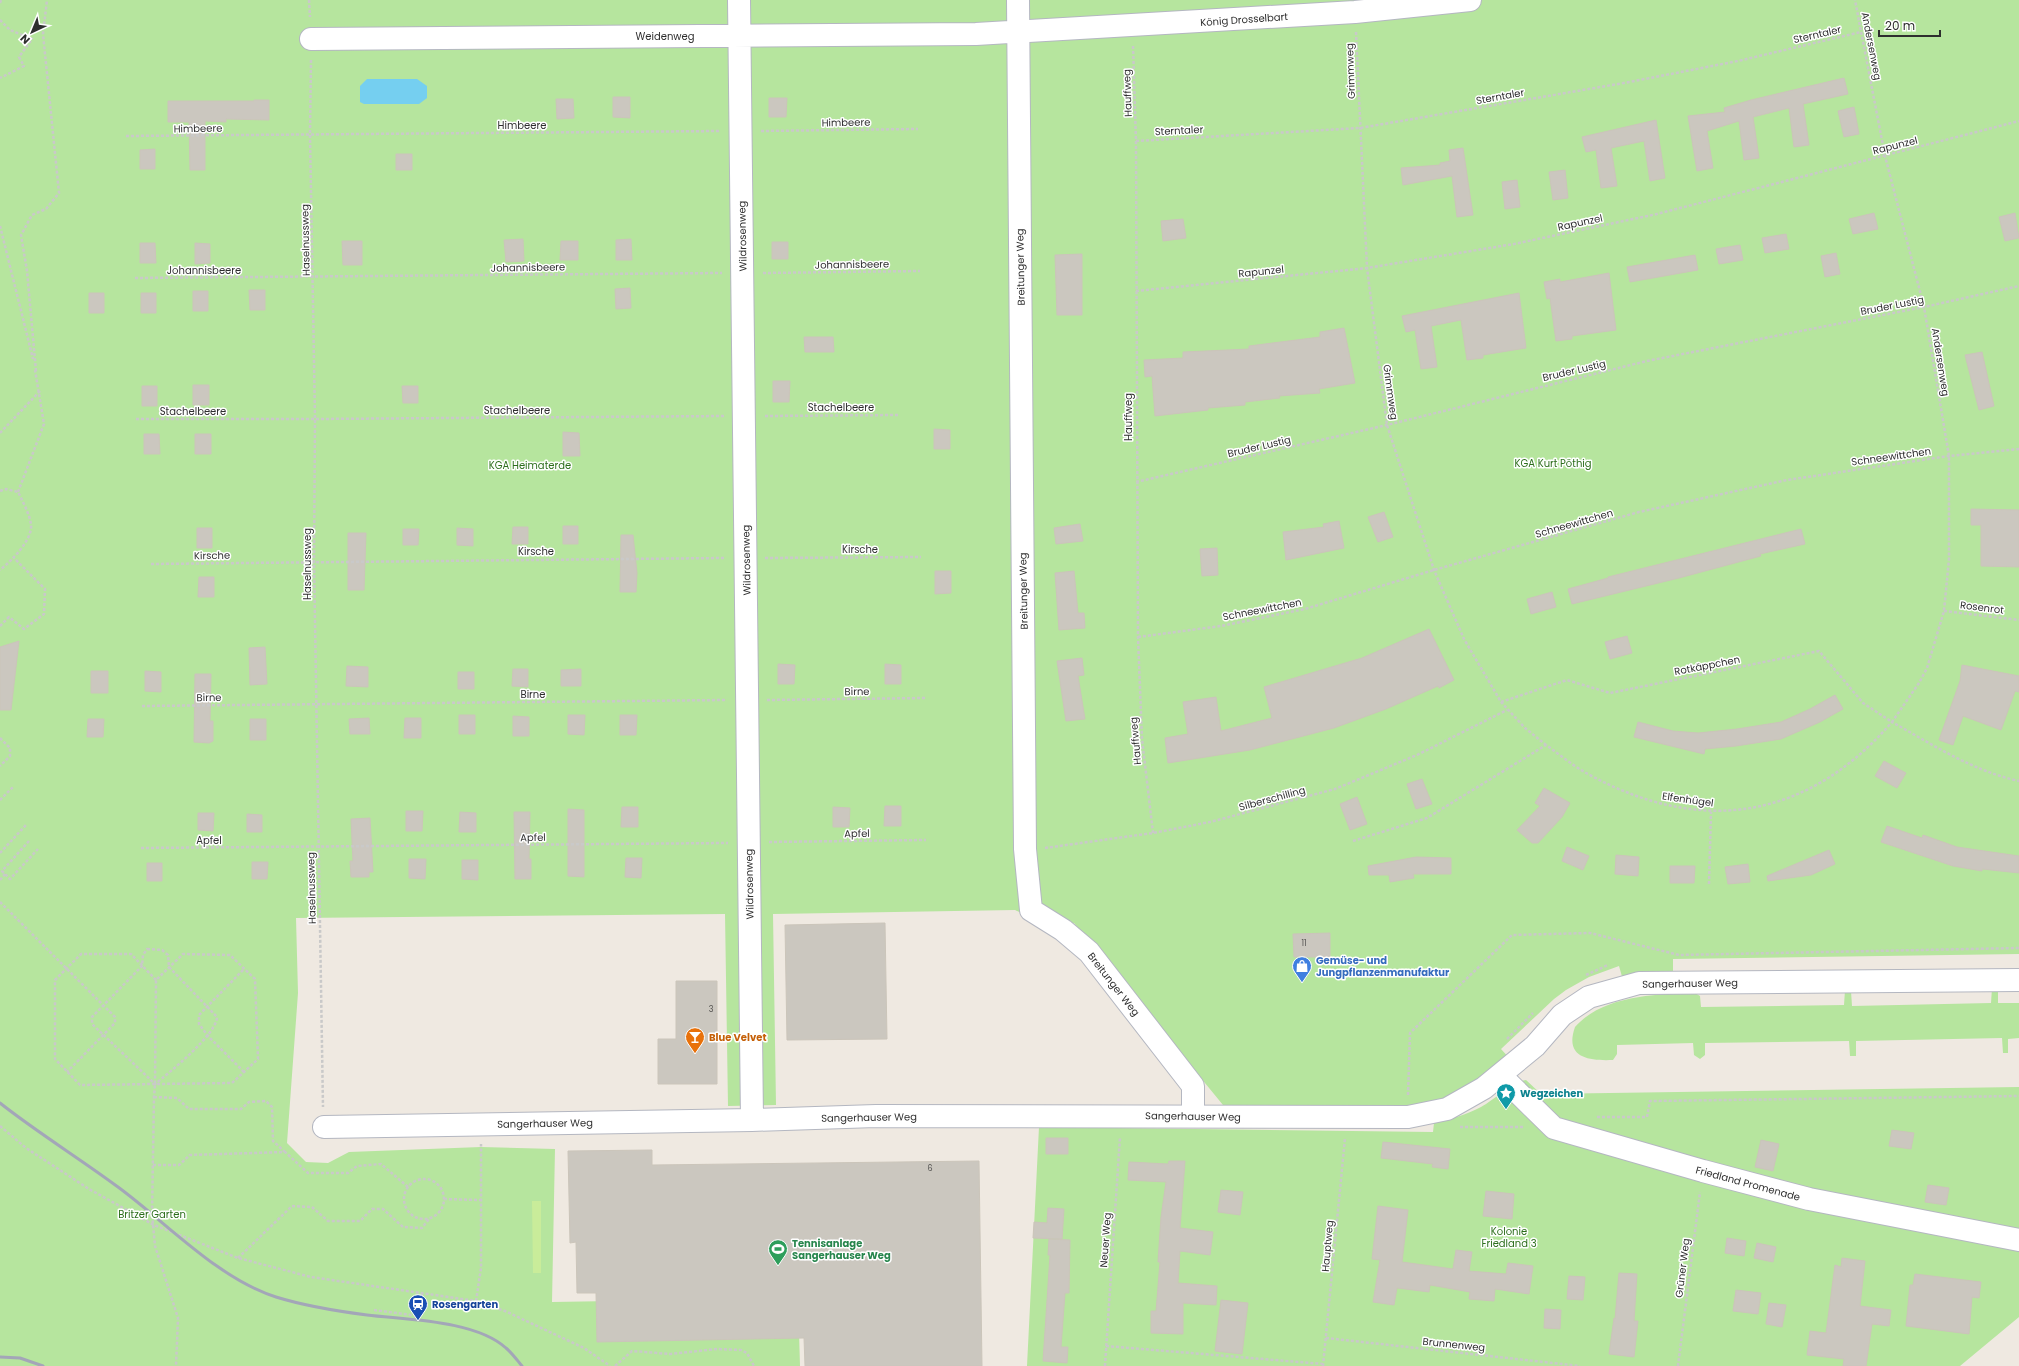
<svg xmlns="http://www.w3.org/2000/svg" width="2019" height="1366" viewBox="0 0 2019 1366" font-family="Poppins,sans-serif">
	<rect width="100%" height="100%" fill="#efe9e1"/>
	<path fill="#b6e59e" d="M0 0H2019V954L1673 959V973L1623 980 1619 966 1589 977 1566 990 1554 999 1501 1049 1511 1060 1467 1093 1414 1106 1223 1105 1074 923 1039 921 1015 910 773 914 776 1105 728 1106 725 914 296 918 298 993 287 1143 306 1162 328 1163 349 1152 481 1147 555 1149 552 1302 798 1298 800 1366H0Z
		M1992 988H1998V1003H2019V1038L2008 1039V1053H2003L2002 1038 1856 1041V1056H1850L1849 1041 1705 1043V1055L1700 1059 1694 1055 1693 1043 1617 1045V1054L1613 1060C1589 1061 1564 1058 1575 1027 1603 995 1657 994 1695 993L1700 996 1701 1007 1844 1005 1845 990 1851 991 1852 1006 1991 1003Z
		M1526 1080 1541 1094 2019 1087V1317L1960 1366H1027L1039 1127 1433 1132 1434 1123C1451 1119 1466 1115 1481 1107 1494 1100 1513 1082 1526 1080Z"/>
	<path fill="#c9ec9a" d="M532 1201H541V1273H533Z"/>
	<path fill="#75cff0" d="M367 79H417L427 86V98L419 104H364L360 102V86Z"/>
	<path fill="#cbc7bf" stroke="#cbc5ba" d="M1844 78 1848 94 1803 104 1809 145 1794 147 1789 108 1753 117 1759 158 1744 160 1739 121 1707 131 1713 168 1697 171 1688 116 1725 112 1724 108 1751 100Z
		M613 97H630V118L613 117Z
		M769 98H787L786 117H769Z
		M556 99H573L574 118 557 119Z
		M254 100H269V120L226 119V122L205 121V170H190L189 122H168V101H254Z
		M1854 107 1859 134 1844 137 1838 111Z
		M1656 120 1665 178 1650 181 1644 141 1611 148 1617 186 1601 188 1596 150 1586 152 1582 137Z
		M1463 148 1473 215 1457 217 1452 176 1403 185 1401 168 1440 165V163L1450 161 1449 150Z
		M155 149V169H140V150Z
		M396 154H412V170H396Z
		M1565 170 1568 198 1553 200 1549 172Z
		M1517 180 1520 207 1505 209 1502 182Z
		M1874 213 1878 229 1853 234 1849 219Z
		M2015 213 2019 238 2005 241 1999 217Z
		M1183 219 1186 238 1163 241 1161 221Z
		M1786 234 1789 249 1765 253 1762 238Z
		M523 239 524 261 506 262 504 240Z
		M631 239 632 260H616V240Z
		M342 241H362V265H343Z
		M561 241H578V260H560Z
		M772 242H788V259H772Z
		M140 243H155L156 263H140Z
		M195 243 210 244V263L195 264Z
		M1740 245 1743 260 1719 264 1716 249Z
		M1836 253 1840 274 1825 277 1821 256Z
		M1082 254V315H1057L1055 255Z
		M1695 255 1698 270 1630 282 1627 267Z
		M1609 273 1616 330 1572 336V339L1556 341 1550 298 1547 299 1544 282 1560 279V282Z
		M630 288 631 308 616 309 615 289Z
		M249 290H265V310H250Z
		M193 291H208V311H193Z
		M89 293H104V313H89Z
		M141 293H156V313H141Z
		M1519 293 1526 348 1483 355V358L1467 360 1461 320 1431 326 1437 367 1421 369 1415 330 1406 332 1402 316Z
		M1344 328 1355 383 1319 389 1320 393 1279 396 1280 398 1245 402V405L1208 408V410L1155 416 1152 376 1145 377 1144 360 1183 358V352L1249 349V346L1320 337V332Z
		M804 337H833L834 352H805Z
		M1982 352 1994 406 1979 410 1965 355Z
		M773 381H790L789 402H773Z
		M193 385H209V405H193Z
		M142 386H157V406H142Z
		M402 386H418V403H403Z
		M934 429 950 430V449H934Z
		M563 432 579 433 580 456H563Z
		M144 434H159L160 454H144Z
		M195 434H211V454H195Z
		M1971 509 2019 510V567L1981 566V525H1971Z
		M1384 512 1393 537 1378 542 1368 517Z
		M1339 521 1344 548 1286 560 1283 532 1324 527 1323 524Z
		M1080 524 1083 541 1056 544 1054 528Z
		M563 526H578V544H563Z
		M513 527H528V544H512Z
		M197 528H212V548H197Z
		M457 528 473 529V546L457 545Z
		M403 529H419L418 545H403Z
		M1801 529 1805 544 1760 554 1761 556 1679 578 1572 604 1568 589 1608 578V577Z
		M348 533H366L364 590H348Z
		M621 535H633L637 573 636 592H620Z
		M1217 548 1218 575 1202 576 1200 549Z
		M935 571H951V593L935 594Z
		M1074 571 1078 613H1084L1085 628 1059 630 1055 573Z
		M199 577H214V597H198Z
		M1552 592 1556 607 1531 614 1527 599Z
		M1429 629 1454 680 1439 688 1438 686 1386 709 1334 728 1250 750 1168 763 1165 738 1188 734 1183 702 1216 697 1221 731 1272 718 1264 687 1362 658Z
		M1627 636 1632 653 1610 659 1605 642Z
		M19 641 11 710H0V647Z
		M265 647 267 684 250 685 249 648Z
		M1082 658 1084 675 1078 676 1085 719 1066 721 1057 661Z
		M778 664 795 665 794 684H778Z
		M885 664 901 665V684H885Z
		M1962 665 2019 676V692L2015 691 2001 730 1963 716 1953 745 1939 740 1960 681Z
		M347 666 368 667V687L346 686Z
		M513 669H528V687L512 686Z
		M581 669V686H561V670Z
		M91 671H108V693H91Z
		M145 671 161 672V692L145 691Z
		M458 672H474V689H458Z
		M195 674H211L210 721H213V741L209 743 194 742Z
		M1835 695 1843 709 1820 722 1781 739 1736 746 1705 749 1704 754 1634 737 1638 722 1673 731 1698 733 1737 729 1781 722 1810 709Z
		M459 715H475V734H459Z
		M568 715H585L584 735 568 734Z
		M620 715H637L636 735H620Z
		M513 716 529 717V736H513Z
		M369 718 370 734H350L349 719Z
		M405 718H421V738H404Z
		M88 719H104L103 737H87Z
		M250 719H266V740H250Z
		M1884 761 1906 773 1897 788 1875 776Z
		M1422 779 1432 804 1416 809 1407 784Z
		M1544 788 1570 803 1562 817 1538 843H1532L1517 830 1540 806 1535 803Z
		M1357 797 1367 824 1350 830 1340 804Z
		M885 806H901V826H884Z
		M622 807H638V827H621Z
		M833 807 850 808 849 827H833Z
		M568 809 584 810V877L568 876Z
		M406 811H423L422 831H406Z
		M460 812 476 813V832H459Z
		M514 812H530L529 859H531V879H515Z
		M198 813H214L213 831 198 830Z
		M247 814 262 815V832H247Z
		M370 818 373 872H369V877H351L350 861H353L351 819Z
		M1887 826 1922 838 1923 835 1957 847 2019 856V873L1982 869V871L1953 866 1881 842Z
		M1567 847 1589 856 1583 870 1562 861Z
		M1829 850 1835 864 1811 875 1768 881 1767 876Z
		M1616 855 1639 857 1638 876 1615 874Z
		M1416 857 1451 858V874H1413L1414 878 1390 882 1389 875H1369L1368 866Z
		M626 858H642L641 878 625 877Z
		M409 859H426L425 879 409 878Z
		M462 860H478V880L462 879Z
		M252 862H268L267 879H252Z
		M147 863H162V881H147Z
		M1748 864 1750 882 1728 884 1725 867Z
		M1670 866H1695L1694 883H1670Z
		M885 923 887 1039 787 1040 785 925Z
		M1330 933V957H1294L1293 934Z
		M676 981H717V1084H658V1039H676Z
		M1892 1130 1914 1133 1911 1149 1889 1146Z
		M1046 1138H1068V1154H1046Z
		M1761 1140 1779 1144 1773 1171 1755 1167Z
		M1383 1142 1450 1149 1448 1169 1432 1167 1433 1164 1381 1158Z
		M652 1150V1165L979 1161 982 1366H805L804 1338 597 1342 596 1293H577L576 1242 570 1243 568 1151Z
		M1169 1161H1185L1180 1228 1213 1232 1210 1255 1180 1251 1178 1283 1217 1286 1216 1305 1183 1303V1334L1151 1333V1311H1156L1160 1262H1158L1161 1217 1166 1182 1128 1180 1129 1162 1168 1164Z
		M1928 1185 1949 1188 1946 1205 1925 1202Z
		M1221 1190 1243 1192 1240 1215 1218 1212Z
		M1486 1191 1514 1194 1512 1219 1483 1216Z
		M1378 1206 1408 1210 1402 1262 1453 1269 1456 1250 1472 1252 1469 1271 1506 1274 1508 1263 1533 1266 1529 1294 1495 1289 1494 1301 1469 1299 1470 1292 1430 1285 1429 1292 1397 1288 1394 1305 1373 1302 1380 1260 1372 1259Z
		M1048 1208 1064 1209 1062 1239 1033 1238 1034 1222 1047 1223Z
		M1727 1238 1746 1241 1744 1256 1725 1253Z
		M1049 1239 1070 1240 1069 1293H1065L1061 1347H1068L1067 1363 1043 1361 1050 1255H1048Z
		M1757 1243 1776 1247 1773 1262 1754 1258Z
		M1842 1258 1865 1261 1860 1306 1891 1310 1889 1326 1872 1324 1866 1366H1843L1844 1359 1807 1355 1810 1331 1826 1333 1835 1265 1841 1267Z
		M1619 1273 1637 1274 1634 1321H1638L1634 1357 1609 1354 1614 1318 1615 1319Z
		M1915 1274 1981 1282 1979 1298 1972 1297 1969 1334 1906 1326 1910 1285H1913Z
		M1569 1276 1585 1277 1583 1300 1567 1299Z
		M1736 1290 1761 1293 1758 1314 1733 1311Z
		M1221 1300 1248 1303 1242 1354 1215 1351Z
		M1769 1303 1786 1305 1782 1327 1766 1324Z
		M1545 1309 1561 1310 1560 1329 1544 1328Z"/>
	<g fill="none" stroke-linecap="round" stroke-linejoin="round">
		<g stroke="#b4b7c1" stroke-width="24">
			<path id="minor" d="M739 0 752 1120
				M1018 0 1025 849 1031 910 1063 930 1089 952 1193 1086V1116
				M311 39 976 34 1355 12 1470 0
				M1500 1075 1554 1128 1703 1171 1809 1199 2019 1240
				M324 1127 752 1120 876 1116 1408 1117 1447 1109 1484 1088 1535 1046 1562 1015 1589 997 1639 983 2019 980"/>
		</g>
		<path stroke="#c9c9c9" stroke-width="2.5" stroke-dasharray="3 2" stroke-linecap="butt" d="M309 0 310 17
			M0 3 1 0
			M0 20 10 30 32 39 19 57 24 66 0 78
			M1356 32 1367 268 1387 425 1434 570 1464 639 1501 702 1525 728 1546 745
			M1133 46 1136 141 1138 637 1142 739 1153 833
			M311 60 310 135 315 419 314 561 323 1107
			M761 131 918 129
			M126 136 720 131
			M1136 141 1360 128 1624 83 1738 61 1861 32
			M0 226 33 359
			M763 273 920 271
			M135 278 722 273
			M1136 291 1367 268 1514 244 1657 214 2019 121
			M36 371 27 271 21 235 32 215 46 209 59 193 43 34 47 0
			M765 416 898 415
			M136 419H315L724 416
			M0 433 40 391
			M1136 482 1387 425 1647 361 1924 307 2019 286
			M0 491 6 489 18 492C23 502 29 513 31 524 33 540 11 561 0 570
			M18 492 44 424 35 370
			M765 558 921 557
			M151 564 724 558
			M1944 611 2019 620
			M0 626 9 617 24 629 44 614 45 589 14 558
			M1138 637 1221 626 1305 609 1434 570 1639 512 1787 480 1949 456 2019 449
			M767 700 925 698
			M1501 702 1567 680 1610 693 1819 651 1863 703 1892 722 1919 683 1927 668 1944 611 1949 559V456L1924 307 1885 156 1855 0
			M142 706 726 700
			M0 738 10 748V756L0 766
			M0 800 13 787
			M29 841 2 871 10 879 38 849
			M1353 841 1427 818 1546 745C1559 754 1573 766 1588 774 1701 836 1807 820 1892 722 1933 745 1973 771 2019 781
			M769 842 926 840
			M141 848 728 843
			M1045 848 1153 833 1210 822 1335 789 1417 755 1507 710
			M0 853 26 825
			M0 880 5 874
			M1709 884 1711 812
			M0 902 115 1017V1023L67 1072
			M147 949 162 950 168 955 169 967 217 1017C217 1034 169 1073 155 1084L92 1024V1017L142 966 143 955Z
			M1586 975 1608 965
			M156 980 131 954H81L55 980V1059L80 1085 232 1083 258 1059 255 979 230 955 183 954 156 980 155 1084 154 1097 152 1213 155 1246 178 1318 176 1366
			M1507 1039 1533 1013
			M244 1072 208 1036 199 1024V1015L244 969
			M1408 1095 1410 1033 1512 935 1590 933 1679 955 2019 948
			M154 1097 177 1098 189 1109H241L249 1102 266 1101 272 1107 273 1141 285 1152
			M1597 1117H1647L1650 1101 2019 1096
			M0 1126 26 1148 89 1189 154 1225 238 1258 311 1277 476 1301 505 1311 584 1348 610 1366
			M1460 1127H1523
			M153 1165H179L190 1155 285 1152 308 1173H348L357 1166 381 1164 408 1187
			M404 1199a20 20 0 1 1 40 0a20 20 0 1 1-40 0Z
			M444 1199 480 1200
			M238 1258 292 1206 312 1207 328 1221H360L372 1209H383L403 1227 422 1228 429 1219
			M476 1301 481 1268V1144
			M374 1310 419 1316 422 1294
			M1326 1338 1580 1366
			M1106 1346 1323 1364
			M615 1366 632 1351 670 1354 717 1349 741 1350 747 1353 754 1366
			M1105 1366 1120 1137
			M1323 1366 1345 1138
			M1678 1366 1700 1192"/>
		<use href="#minor" stroke="#fff" stroke-width="22"/>
		<path stroke="#a3a6b8" stroke-width="3" d="M0 1103C38 1133 79 1158 118 1187 167 1223 217 1278 276 1297 305 1306 336 1311 367 1315 407 1320 475 1320 506 1348 512 1353 517 1360 522 1366
			M0 1357 20 1358 43 1366"/>
	</g>
	<defs>
		<g id="shop-pin" transform="scale(1)"><path d="M0 17L-7.5 6A9.5 9.5 0 1 1 7.5 6Z" fill="#3f7fe0" stroke="#fff"/><path d="M-5-2.5h2.3a2.7 3.5 0 0 1 5.4 0H5L5.5 6h-11ZM-1.5-2.5h3a1.5 2.3 0 0 0-3 0Z" fill="#fff"/></g>
		<g id="bar-pin" transform="scale(1)"><path d="M0 17L-7.5 6A9.5 9.5 0 1 1 7.5 6Z" fill="#e8710a" stroke="#fff"/><path d="M-6-5H6L.8 .8V4.5H3.5V6h-7V4.5H-.8V.8Z" fill="#fff"/></g>
		<g id="sight-pin" transform="scale(1)"><path d="M0 17L-7.5 6A9.5 9.5 0 1 1 7.5 6Z" fill="#0f9aa8" stroke="#fff"/><path d="M0-6L1.8-2.2L6-1.7L2.9 1.2L3.7 5.4L0 3.3L-3.7 5.4L-2.9 1.2L-6-1.7L-1.8-2.2Z" fill="#fff"/></g>
		<g id="stadium-pin" transform="scale(1)"><path d="M0 17L-7.5 6A9.5 9.5 0 1 1 7.5 6Z" fill="#2e9e5b" stroke="#fff"/><path d="M0-5a6.5 5 0 1 0 0 10a6.5 5 0 1 0 0-10ZM-3.5-1.8h7v3.6h-7Z" fill="#fff"/></g>
		<g id="station-pin" transform="scale(1)"><path d="M0 17L-7.5 6A9.5 9.5 0 1 1 7.5 6Z" fill="#1a4fb4" stroke="#fff"/><path d="M-3-6H3Q5-6 5-4V2Q5 4 3 4L4.5 6H3L1.5 4h-3L-3 6H-4.5L-3 4Q-5 4-5 2V-4Q-5-6-3-6ZM-3.5-4v3h7v-3ZM-3.5 1v1.5H-2V1ZM2 1v1.5H3.5V1Z" fill="#fff"/></g>
	</defs>
	<g fill-rule="evenodd">
		<use href="#shop-pin" x="1302" y="966"/>
		<use href="#bar-pin" x="695" y="1037"/>
		<use href="#sight-pin" x="1506" y="1093"/>
		<use href="#stadium-pin" x="778" y="1249"/>
		<use href="#station-pin" x="418" y="1304"/>
	</g>
	<g text-anchor="middle" stroke-width="3" stroke-linejoin="round" paint-order="stroke">
		<g font-size="8" fill="#555452">
			<text x="1304" y="946">11</text>
			<text x="711" y="1012">3</text>
			<text x="930" y="1171">6</text>
		</g>
		<g font-size="10" fill="#2e2e2e" stroke="#fff">
			<text transform="translate(1244 19) rotate(-4)" y="4">König Drosselbart</text>
			<text transform="translate(1817 34) rotate(-13)" y="4">Sterntaler</text>
			<text x="665" y="40">Weidenweg</text>
			<text transform="translate(1872 46) rotate(79)" y="4">Andersenweg</text>
			<text transform="translate(1350 71) rotate(-92)" y="4">Grimmweg</text>
			<text transform="translate(1127 93) rotate(-92)" y="4">Hauffweg</text>
			<text transform="translate(1500 96) rotate(-10)" y="4">Sterntaler</text>
			<text transform="translate(846 122) rotate(-1)" y="4">Himbeere</text>
			<text x="522" y="129">Himbeere</text>
			<text transform="translate(198 128) rotate(-1)" y="4">Himbeere</text>
			<text transform="translate(1179 130) rotate(-3)" y="4">Sterntaler</text>
			<text transform="translate(1895 145) rotate(-14)" y="4">Rapunzel</text>
			<text transform="translate(1580 222) rotate(-12)" y="4">Rapunzel</text>
			<text transform="translate(742 236) rotate(-91)" y="4">Wildrosenweg</text>
			<text transform="translate(305 240) rotate(-91)" y="4">Haselnussweg</text>
			<text transform="translate(852 264) rotate(-1)" y="4">Johannisbeere</text>
			<text transform="translate(528 267) rotate(-1)" y="4">Johannisbeere</text>
			<text transform="translate(1020 267) rotate(-91)" y="4">Breitunger Weg</text>
			<text x="204" y="274">Johannisbeere</text>
			<text transform="translate(1261 271) rotate(-6)" y="4">Rapunzel</text>
			<text transform="translate(1892 305) rotate(-11)" y="4">Bruder Lustig</text>
			<text transform="translate(1941 362) rotate(81)" y="4">Andersenweg</text>
			<text transform="translate(1574 370) rotate(-13)" y="4">Bruder Lustig</text>
			<text transform="translate(1391 392) rotate(82)" y="4">Grimmweg</text>
			<text x="841" y="411">Stachelbeere</text>
			<text x="517" y="414">Stachelbeere</text>
			<text x="193" y="415">Stachelbeere</text>
			<text transform="translate(1128 417) rotate(-90)" y="4">Hauffweg</text>
			<text transform="translate(1259 446) rotate(-13)" y="4">Bruder Lustig</text>
			<text transform="translate(1891 456) rotate(-8)" y="4">Schneewittchen</text>
			<text transform="translate(1574 523) rotate(-16)" y="4">Schneewittchen</text>
			<text x="860" y="553">Kirsche</text>
			<text x="536" y="555">Kirsche</text>
			<text transform="translate(212 555) rotate(-1)" y="4">Kirsche</text>
			<text transform="translate(746 560) rotate(-91)" y="4">Wildrosenweg</text>
			<text transform="translate(307 564) rotate(-90)" y="4">Haselnussweg</text>
			<text transform="translate(1023 591) rotate(-91)" y="4">Breitunger Weg</text>
			<text transform="translate(1982 607) rotate(7)" y="4">Rosenrot</text>
			<text transform="translate(1262 609) rotate(-11)" y="4">Schneewittchen</text>
			<text transform="translate(1707 665) rotate(-11)" y="4">Rotkäppchen</text>
			<text transform="translate(857 691) rotate(-1)" y="4">Birne</text>
			<text x="533" y="698">Birne</text>
			<text transform="translate(209 697) rotate(-1)" y="4">Birne</text>
			<text transform="translate(1135 741) rotate(-95)" y="4">Hauffweg</text>
			<text transform="translate(1272 798) rotate(-15)" y="4">Silberschilling</text>
			<text transform="translate(1688 799) rotate(8)" y="4">Elfenhügel</text>
			<text transform="translate(857 833) rotate(-1)" y="4">Apfel</text>
			<text transform="translate(533 837) rotate(-1)" y="4">Apfel</text>
			<text x="209" y="844">Apfel</text>
			<text transform="translate(749 884) rotate(-91)" y="4">Wildrosenweg</text>
			<text transform="translate(311 888) rotate(-91)" y="4">Haselnussweg</text>
			<text transform="translate(1690 983) rotate(-1)" y="4">Sangerhauser Weg</text>
			<text transform="translate(1114 984) rotate(52)" y="4">Breitunger Weg</text>
			<text transform="translate(1193 1116) rotate(1)" y="4">Sangerhauser Weg</text>
			<text transform="translate(869 1117) rotate(-1)" y="4">Sangerhauser Weg</text>
			<text transform="translate(545 1123) rotate(-1)" y="4">Sangerhauser Weg</text>
			<text transform="translate(1748 1183) rotate(15)" y="4">Friedland Promenade</text>
			<text transform="translate(1105 1240) rotate(-86)" y="4">Neuer Weg</text>
			<text transform="translate(1327 1246) rotate(-85)" y="4">Hauptweg</text>
			<text transform="translate(1682 1268) rotate(-83)" y="4">Grüner Weg</text>
			<text transform="translate(1454 1344) rotate(6)" y="4">Brunnenweg</text>
		</g>
		<g font-size="10" fill="#2c6e1b" stroke="#fff">
			<text x="1553" y="467">KGA Kurt Pöthig</text>
			<text x="530" y="469">KGA Heimaterde</text>
			<text x="152" y="1218">Britzer Garten</text>
			<text x="1509" y="1235">Kolonie<tspan x="1509" dy="12">Friedland 3</tspan></text>
		</g>
		<g font-size="10" font-weight="bold" fill="#366cbe" stroke="#fff" text-anchor="start">
			<text x="1316" y="964">Gemüse- und<tspan x="1316" dy="12">Jungpflanzenmanufaktur</tspan></text>
		</g>
		<g font-size="10" font-weight="bold" fill="#c56008" stroke="#fff" text-anchor="start">
			<text x="709" y="1041">Blue Velvet</text>
		</g>
		<g font-size="10" font-weight="bold" fill="#0d838f" stroke="#fff" text-anchor="start">
			<text x="1520" y="1097">Wegzeichen</text>
		</g>
		<g font-size="10" font-weight="bold" fill="#27864d" stroke="#fff" text-anchor="start">
			<text x="792" y="1247">Tennisanlage<tspan x="792" dy="12">Sangerhauser Weg</tspan></text>
		</g>
		<g font-size="10" font-weight="bold" fill="#164399" stroke="#fff" text-anchor="start">
			<text x="432" y="1308">Rosengarten</text>
		</g>
	</g>
	<g transform="translate(32 32) rotate(224)" stroke="#ffffff" stroke-width="3" paint-order="stroke">
	<path d="M0-3L7 15L0 10L-7 15Z" fill="#2e2e2e"/>
	<text y="-6" font-size="11" font-weight="bold" text-anchor="middle" fill="#2e2e2e">N</text>
	</g>
	<path d="M1879 30v6h61v-6" fill="none" stroke="#2e2e2e" stroke-width="2"/>
	<text x="1885" y="30" font-size="12" fill="#2e2e2e" stroke="#ffffff" stroke-width="3" paint-order="stroke">20 m</text>
</svg>
